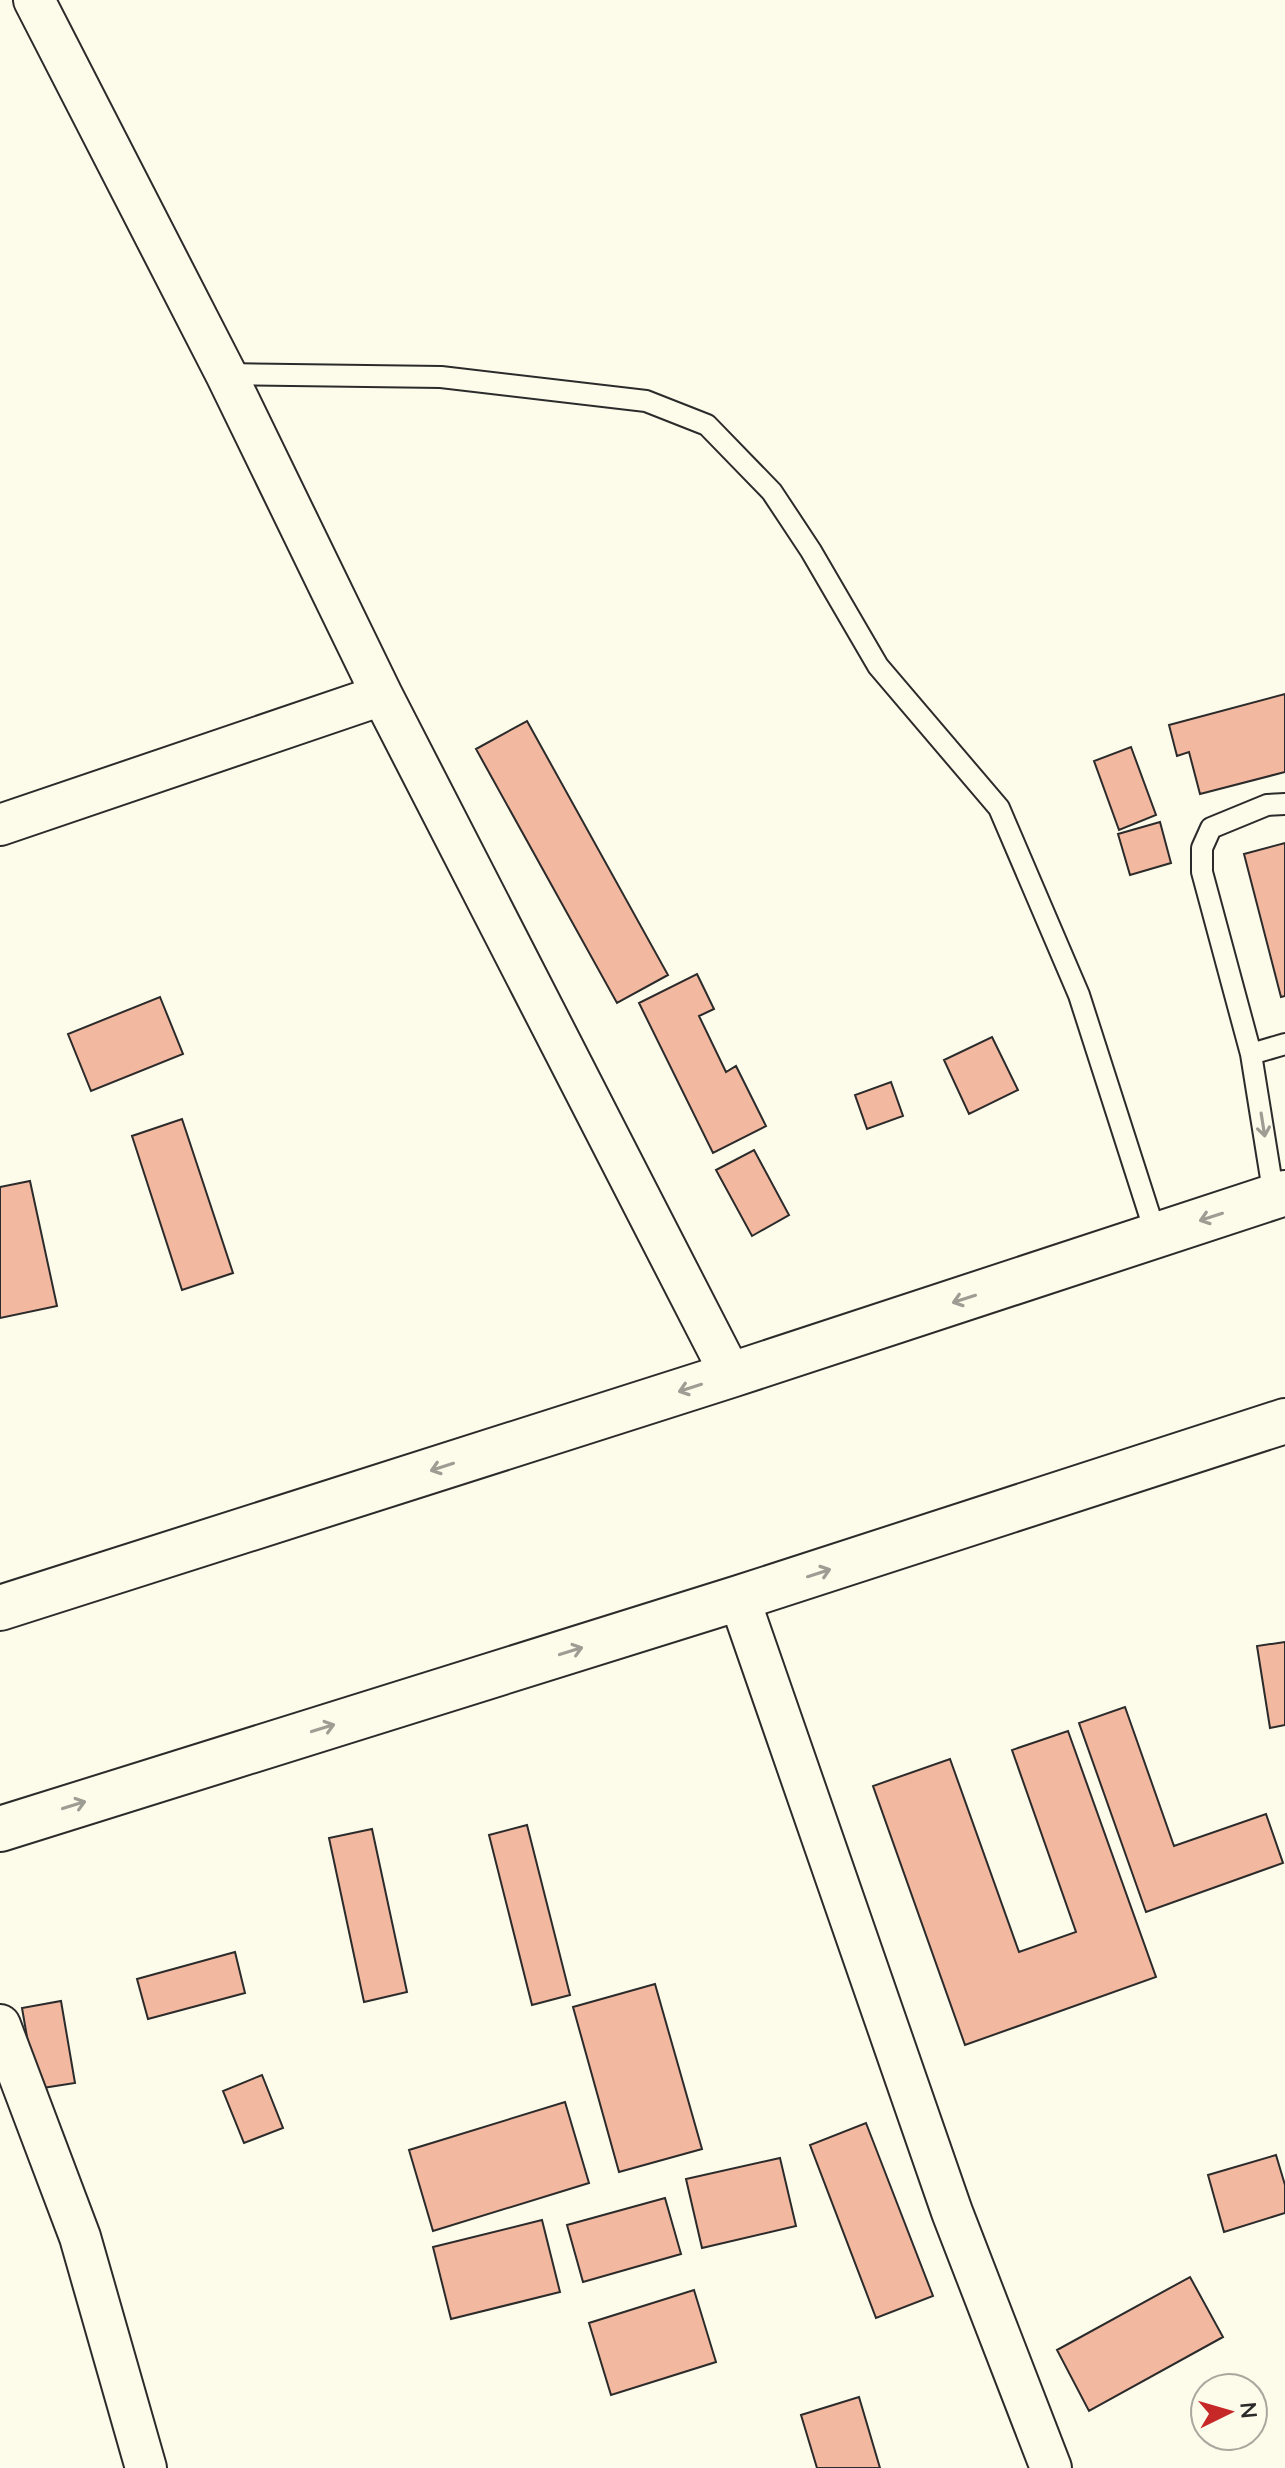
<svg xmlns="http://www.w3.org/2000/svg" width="1285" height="2468" viewBox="0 0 1285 2468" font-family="'Nunito Sans',sans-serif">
	<rect width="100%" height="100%" fill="#fdfbea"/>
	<path fill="#f2b8a0" stroke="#2b2b2b" stroke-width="2" d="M1285 694V772L1200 794 1189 752 1177 756 1169 725Z
		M527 721 668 975 617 1003 476 749Z
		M1131 747 1156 815 1119 830 1094 761Z
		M1160 822 1171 863 1130 875 1118 834Z
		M1285 843V996L1281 997 1244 854Z
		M697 974 714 1009 699 1016 726 1072 736 1066 766 1126 713 1153 639 1003Z
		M160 997 183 1054 91 1091 68 1034Z
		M992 1037 1018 1090 969 1114 944 1060Z
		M891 1082 903 1116 867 1129 855 1095Z
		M182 1119 233 1273 182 1290 132 1136Z
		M754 1150 789 1215 752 1236 716 1170Z
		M30 1181 57 1306 0 1318V1187Z
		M1285 1642V1725L1270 1728 1257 1646Z
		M1125 1707 1174 1846 1266 1814 1283 1863 1146 1912 1079 1723Z
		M1068 1731 1156 1977 965 2045 873 1786 950 1759 1019 1952 1076 1932 1012 1750Z
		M527 1825 570 1995 532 2005 489 1835Z
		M372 1829 407 1992 364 2002 329 1838Z
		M235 1952 245 1993 148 2019 137 1979Z
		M655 1984 702 2149 619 2172 573 2007Z
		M61 2001 75 2083 36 2089 22 2008Z
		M262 2075 283 2128 244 2143 223 2091Z
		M565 2102 589 2183 433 2231 409 2150Z
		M866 2123 933 2296 876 2318 810 2145Z
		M1276 2155 1285 2185V2213L1224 2232 1208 2175Z
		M780 2158 796 2226 702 2248 686 2179Z
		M665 2198 681 2254 583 2282 567 2225Z
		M542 2220 560 2292 451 2319 433 2247Z
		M1190 2277 1223 2337 1089 2411 1057 2350Z
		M694 2290 716 2362 611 2395 589 2323Z
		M859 2397 880 2468H817L801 2415Z"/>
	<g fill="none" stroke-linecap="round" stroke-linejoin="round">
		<g stroke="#2b2b2b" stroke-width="24">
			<path id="service" d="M226 374 441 377 646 401 707 425 772 492 811 551 878 666 999 808 1079 995 1156 1235
				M1251 1054 1285 1044
				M1274 1197 1251 1054 1202 872V848L1211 828 1267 805 1285 804"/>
		</g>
		<g stroke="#2b2b2b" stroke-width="44">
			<path id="minor" d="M34 0 226 374 382 695 731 1375
				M0 825 382 695
				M739 1598 952 2212 1051 2468
				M0 2025 80 2237 146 2468"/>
		</g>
		<g stroke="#2b2b2b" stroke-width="48">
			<path id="trunk" d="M0 1608 731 1375 1285 1193
				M0 1829 739 1598 1285 1421"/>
		</g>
		<use href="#service" stroke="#fdfbea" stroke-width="20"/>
		<use href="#minor" stroke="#fdfbea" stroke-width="40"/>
		<use href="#trunk" stroke="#fdfbea" stroke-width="44"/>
	</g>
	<defs><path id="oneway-shaft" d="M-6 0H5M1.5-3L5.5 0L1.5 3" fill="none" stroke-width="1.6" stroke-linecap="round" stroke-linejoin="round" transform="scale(2)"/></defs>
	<g stroke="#9e9d94">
		<use href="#oneway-shaft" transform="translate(1263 1125) rotate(81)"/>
		<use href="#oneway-shaft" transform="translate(1211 1217) rotate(162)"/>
		<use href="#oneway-shaft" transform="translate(964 1299) rotate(162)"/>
		<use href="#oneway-shaft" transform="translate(690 1388) rotate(162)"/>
		<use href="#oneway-shaft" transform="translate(442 1467) rotate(162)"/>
		<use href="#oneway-shaft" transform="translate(819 1573) rotate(-18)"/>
		<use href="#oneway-shaft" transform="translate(571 1651) rotate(-17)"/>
		<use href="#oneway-shaft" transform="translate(323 1728) rotate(-17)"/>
		<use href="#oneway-shaft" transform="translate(74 1805) rotate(-17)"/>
	</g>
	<g transform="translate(1229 2412) rotate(85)"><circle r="38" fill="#fdfbea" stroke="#a9a89e" stroke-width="2"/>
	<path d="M0-6L14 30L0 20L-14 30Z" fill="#c62828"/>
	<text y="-12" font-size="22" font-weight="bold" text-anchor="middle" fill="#2b2b2b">N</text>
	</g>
</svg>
